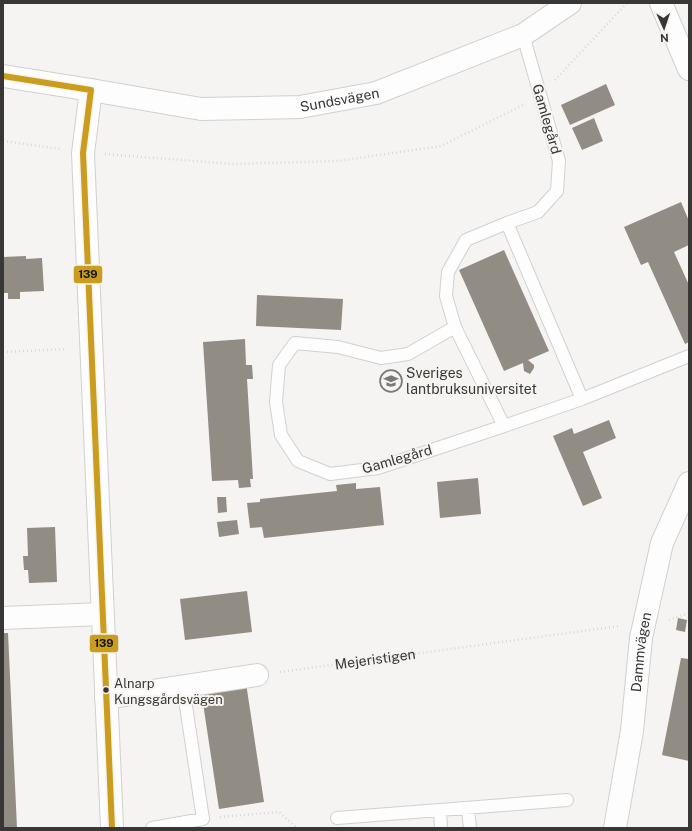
<svg xmlns="http://www.w3.org/2000/svg" width="692" height="831" viewBox="0 0 692 831" font-family="'Public Sans',sans-serif">
	<rect width="100%" height="100%" fill="#f5f4f2"/>
	<path fill="#918c84" d="M606 84 615 105 570 125 561 105Z
		M594 118 603 141 582 150 572 128Z
		M681 202 689 221V245L674 252 689 285V342L685 344 648 262 641 265 624 227Z
		M504 250 549 351 528 360 534 365V368L530 374 524 371 523 363 504 371 459 270Z
		M26 256V259L42 258 44 291 20 292V299H8V293H3V257Z
		M257 295 343 299 341 330 256 326Z
		M245 339 246 365H252L253 379H247L253 479H250L251 487 239 488 238 480 212 481 203 342Z
		M609 420 616 438 583 452 602 498 583 506 553 436 572 428 574 434Z
		M478 478 481 514 440 518 437 482Z
		M356 483V489L380 487 384 525 264 538 262 527 250 528 247 503 260 502V499L337 491 336 485Z
		M217 497H226L227 512 218 513Z
		M237 520 239 534 219 537 217 522Z
		M55 527 57 582 29 583 28 570H24L23 556H28L27 528Z
		M247 591 252 632 185 640 180 599Z
		M678 618 687 620 685 632 676 630Z
		M3 633H8L17 828H3Z
		M681 658 689 659V761L662 755Z
		M246 683 264 802 219 809 201 690Z"/>
	<g fill="none" stroke-linecap="round" stroke-linejoin="round">
		<g stroke="#d1d0cf" stroke-width="14">
			<path id="service" d="M523 35 559 161 557 191 538 212 507 223 466 240 448 272 446 296 455 327 504 426 582 399 689 356
				M507 223 582 399
				M455 327 408 354 381 358 338 347 295 343 279 365 276 402 281 435 298 461 330 474 378 468 504 426
				M468 809 470 828
				M440 811 441 828
				M337 818 567 800
				M152 828 203 819 183 686"/>
		</g>
		<g stroke="#d1d0cf" stroke-width="24">
			<g id="minor">
				<path d="M661 3 689 69"/>
				<path id="s2" d="M91 90 201 109 300 107 376 93 523 35 570 3"/>
				<path d="M3 618 102 614"/>
				<path d="M106 698 257 675"/>
				<path id="s3" d="M615 828 632 731 641 638 662 543 689 483"/>
			</g>
		</g>
		<g stroke="#d1d0cf" stroke-width="24">
			<path id="tertiary" d="M3 76 91 90 83 153 112 828"/>
		</g>
		<g stroke="#d8d8d8" stroke-width="2.5" stroke-dasharray="1 3" stroke-linecap="butt">
			<path d="M555 80 627 3"/>
			<path d="M3 141 61 149"/>
			<path d="M105 154 233 164 338 161 441 146 523 105"/>
			<path d="M3 352 67 349"/>
			<path d="M669 620 689 613"/>
			<path id="s1" d="M280 672 620 626"/>
			<path d="M220 817 279 812 297 828"/>
		</g>
		<use href="#service" stroke="#fefdfd" stroke-width="12"/>
		<use href="#minor" stroke="#fefdfd" stroke-width="22"/>
		<use href="#tertiary" stroke="#fefdfd" stroke-width="22"/>
		<g stroke="#f6f4f1" stroke-width="9">
			<path id="bus-1" d="M3 76 91 90
				M91 90 83 153 112 828"/>
		</g>
		<use href="#bus-1" stroke="#ca9d1d" stroke-width="6"/>
	</g>
	<defs>
		<g id="university-ring" transform="scale(1.15)"><circle r="9.5" fill="#f6f4f1" stroke="#7a7978" stroke-width="1.5"/><path d="M0-5L7-2L0 1L-7-2ZM-4 1L0 2.5L4 1V4Q0 6-4 4Z" fill="#7a7978"/></g>
	</defs>
	<g fill-rule="evenodd">
		<use href="#university-ring" x="391" y="381"/>
	</g>
	<circle fill="#383736" stroke="#f6f4f1" stroke-width="1.5" cx="106" cy="690" r="3.5"/>
	<g text-anchor="middle" stroke-width="4" stroke-linejoin="round" paint-order="stroke">
		<g font-size="13" fill="#383736" stroke="#f6f4f1" text-anchor="start">
			<text x="114" y="688">Alnarp<tspan x="114" dy="16">Kungsgårdsvägen</tspan></text>
		</g>
		<g font-size="14" fill="#383736" stroke="#f6f4f1">
			<text dy="5" stroke="none"><textPath href="#s2" startOffset="251">Sundsvägen</textPath></text>
			<text transform="translate(547 119) rotate(74)" y="5">Gamlegård</text>
			<text transform="translate(397 459) rotate(-16)" y="5">Gamlegård</text>
			<text dy="5" stroke="none"><textPath href="#s3" startOffset="178">Dammvägen</textPath></text>
			<text dy="5" stroke="none"><textPath href="#s1" startOffset="96">Mejeristigen</textPath></text>
		</g>
		<g font-size="14" fill="#383736" stroke="#f6f4f1" text-anchor="start">
			<text x="406" y="378">Sveriges<tspan x="406" dy="16">lantbruksuniversitet</tspan></text>
		</g>
	</g>
	<g stroke="#f6f4f1" stroke-width="1.5">
		<rect x="73" y="265" width="30" height="19" rx="4" fill="#ca9d1d"/>
		<rect x="89" y="634" width="30" height="19" rx="4" fill="#ca9d1d"/>
	</g>
	<g font-size="11" text-anchor="middle" font-weight="bold" fill="#111">
		<text x="88" y="278">139</text>
		<text x="104" y="647">139</text>
	</g>
	<rect width="692" height="831" fill="none" stroke="#383736" stroke-width="8"/>
	<g transform="translate(664 28) rotate(177)" stroke="#f6f4f1" stroke-width="3" paint-order="stroke">
	<path d="M0-3L7 15L0 10L-7 15Z" fill="#383736"/>
	<text y="-6" font-size="11" font-weight="bold" text-anchor="middle" fill="#383736">N</text>
	</g>
</svg>
